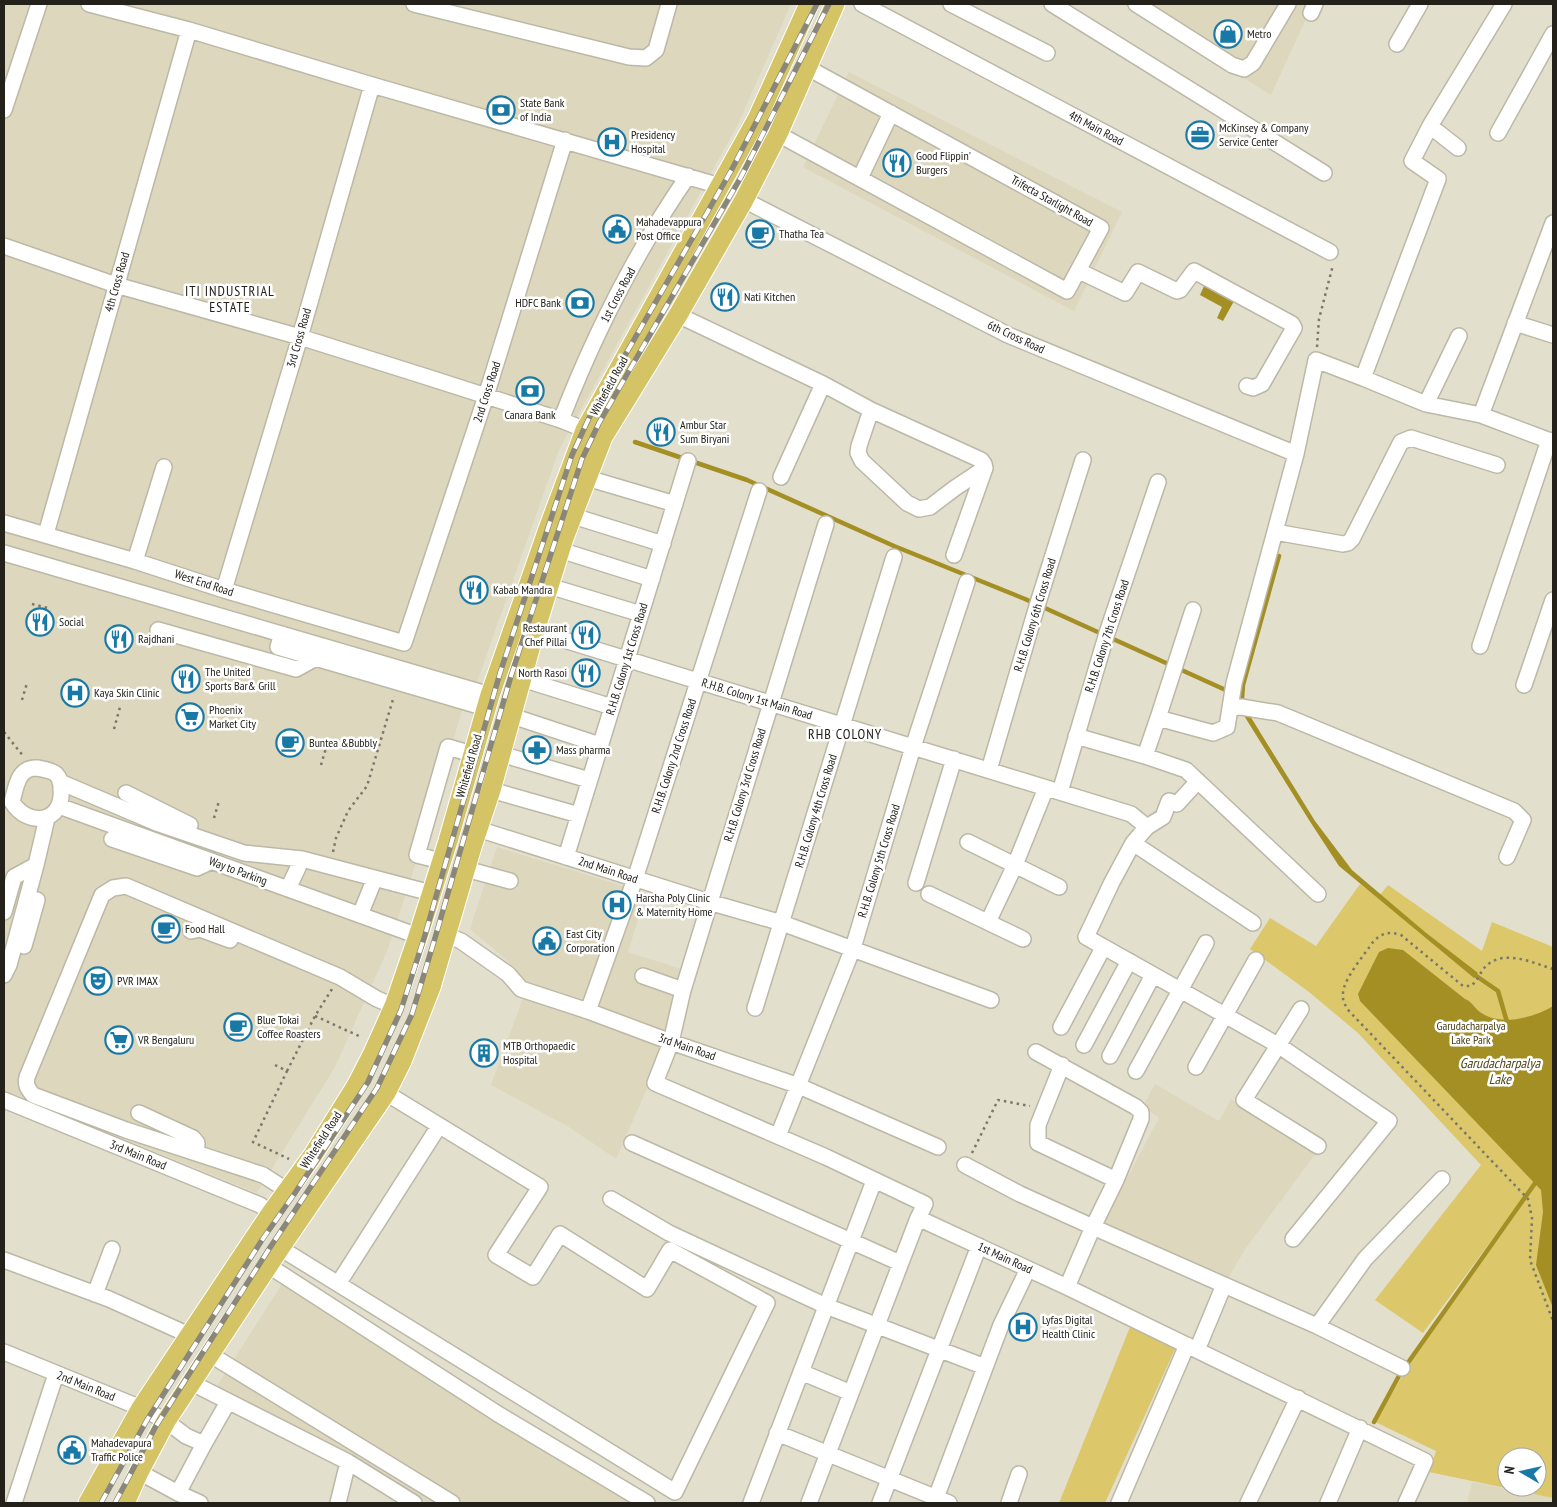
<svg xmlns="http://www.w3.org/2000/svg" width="1557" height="1507" viewBox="0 0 1557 1507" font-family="'PT Sans Narrow',sans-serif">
	<rect width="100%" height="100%" fill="#e3dfcd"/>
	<path fill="#ddd7bd" d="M4 4H791L738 124 559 450 477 682 467 693 431 816 388 949 335 1067 257 1193 4 1090Z
		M1123 4H1313L1271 95Z
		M849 72 1122 212 1074 311 803 167Z
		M497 847 646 893 628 952 685 970 669 1034 525 987 509 962 470 929Z
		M524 995 663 1045 649 1084 616 1159 569 1127 491 1085Z
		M1155 1084 1219 1121 1231 1099 1316 1153 1246 1248 1228 1278 1103 1223 1159 1118 1143 1106Z
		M291 1270 531 1428 652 1503H428L215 1389Z
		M1472 1482 1553 1498V1503H1467Z"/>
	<path fill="#dcc76a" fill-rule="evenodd" d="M1360 884 1378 897 1388 885 1482 951 1492 922 1553 947V1498L1429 1472 1436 1451 1375 1422 1410 1363 1518 1211 1517 1206 1423 1333 1375 1300 1481 1165 1358 1033 1309 992 1250 949 1270 918 1316 946ZM1507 1457H1537V1487H1507Z
		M1130 1327 1175 1349 1105 1503H1059Z"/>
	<path fill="#a48f25" d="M1204 286 1234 301 1223 321 1217 318 1222 307 1200 295Z
		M1247 711 1315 821 1352 870 1425 932 1478 973 1474 978 1339 866 1309 820 1243 714Z
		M1388 948 1403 950 1465 999C1473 1002 1475 1010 1483 1014 1502 1026 1536 1017 1553 1006V1308L1536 1265 1543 1212 1541 1190 1360 1001 1358 994 1379 952Z"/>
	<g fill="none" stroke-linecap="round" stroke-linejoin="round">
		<path stroke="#a48f25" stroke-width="4.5" d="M635 442 747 480 894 546 1025 599 1230 692
			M1243 704 1242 698 1243 685 1279 556
			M1472 973 1498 991 1507 1022
			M1374 1422 1400 1374 1538 1179"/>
		<g stroke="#bcb8a6" stroke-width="18">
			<path id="minor" d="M89 4 189 30 372 85 720 186
				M414 4 629 57 646 58 656 50 669 4
				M862 4 1330 252
				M951 4 1047 53
				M1052 4 1324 173
				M1136 4 1232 65 1244 69 1253 63 1288 4
				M1311 13 1315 4
				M1397 44 1420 4
				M4 110 39 4
				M1430 126 1458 148
				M1498 133 1553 34
				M778 134 1067 291 1101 228 808 68
				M860 178 891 113
				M744 200 1008 335 1296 454
				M4 246 116 285 300 337 430 378 561 420 603 437
				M1079 271 1125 293 1138 272 1177 291 1180 290 1194 271 1292 324 1294 328 1262 384 1253 388 1247 386
				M678 315 823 384 871 410 859 446 858 453 862 461 907 503 919 509 930 507 955 488 985 468
				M1515 323 1553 335
				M1363 378 1438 179 1412 161 1430 126 1504 4
				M1426 404 1459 336
				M871 410 981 460 984 464 985 468 954 555
				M1481 415 1553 223
				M561 420C594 335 636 251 688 176
				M781 477 823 384
				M587 478 675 504
				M573 516 663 544
				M4 523 135 561 224 590 404 643 486 396 565 140
				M1275 532 1343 544 1348 543 1352 539 1401 442 1411 438 1497 465
				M46 534 189 30
				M560 550 652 579
				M4 553 490 695
				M135 561 164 467
				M549 586 641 614
				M224 590 300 337 372 85
				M158 630 296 669 316 658
				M535 631 1131 814 1147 827
				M282 634 278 647 486 708
				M1480 646 1549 440
				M522 679 612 707
				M1524 685 1553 600
				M1230 708 1241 707 1278 713 1514 811 1523 820 1507 857
				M512 716 600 745
				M1158 718 1193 610
				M1076 736 1145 756 1158 718 1213 733 1227 727 1234 683 1296 454 1316 360 1363 378 1426 404 1481 415 1553 442
				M501 754 589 780
				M1145 756 1186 770 1318 894
				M37 768C43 769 51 770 56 774 60 778 61 784 61 789 64 823 28 828 12 802 16 787 18 767 37 768Z
				M989 770 1037 606 1083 460
				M1198 781 1177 804 1169 801 1163 817 1147 827 1133 843 1112 882 1086 937 1278 1045 1389 1121 1293 1239
				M60 782 159 824 244 853 302 859 431 893
				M491 790 579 815
				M1060 792 1107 633 1158 482
				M126 793 190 825
				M59 806 418 936
				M478 829 709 902 782 923 991 1000
				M112 839 197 868 212 861
				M968 842 1059 887
				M1133 843 1253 923
				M566 857 688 461
				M441 861 417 855 448 747 472 754
				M466 869 510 881
				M916 883 954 759
				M288 889 302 859
				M929 894 1023 939
				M4 912 14 877 36 865
				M360 915 375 878
				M988 922 1015 865 1046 788
				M191 931 200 929 230 940
				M446 935 461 941 508 974 521 989 588 1011 671 1042 799 1086 938 1147
				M24 946 37 900
				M4 975 9 965 36 865 47 818
				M643 976 683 990 826 524
				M683 990 671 1042 655 1083 826 1157 925 1204 918 1218 809 1503
				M755 1008 894 557
				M1301 1009 1244 1100 1318 1146
				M588 1011 635 879 759 491
				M1061 1027 1103 948
				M1084 1045 1129 961
				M1036 1052 1136 1107 1141 1112V1119L1116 1180
				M1110 1056 1153 975
				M1196 1067 1256 960
				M1136 1071 1206 943
				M4 1100 260 1205 271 1213
				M139 1113 193 1138 197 1143 196 1153
				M778 1136 853 948 913 747 967 582
				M632 1143 900 1263
				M965 1165 1020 1194 1093 1227 1116 1180 1038 1143V1125L1062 1065
				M288 1191 263 1175 126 1130 33 1095C28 1089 25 1085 27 1077L102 895 113 888 126 886 340 977 377 999 394 1006
				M611 1199 669 1233 826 1306 985 1367
				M918 1218 1067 1287 1425 1461 1406 1503
				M280 1248 675 1492 767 1303 670 1250 647 1289 560 1234 533 1277 496 1255 540 1187 386 1093
				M4 1260 109 1299 189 1335
				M269 1266 498 1414 647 1503
				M338 1284 439 1126
				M1067 1287 1093 1227 1317 1326 1402 1368
				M95 1294 112 1249
				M1317 1326 1365 1259 1442 1179
				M1197 1350 1224 1285
				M4 1352 141 1408 166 1421 186 1436 204 1444 178 1493 139 1472
				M211 1355 452 1503
				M801 1372 851 1393
				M192 1383 348 1462 414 1503
				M777 1433 949 1503
				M204 1444 228 1402
				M178 1493 200 1503
				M14 1503 53 1383 57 1374
				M338 1503 348 1462
				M751 1503 874 1181
				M880 1503 979 1246
				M934 1503 1001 1325 1028 1269
				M1009 1503 1019 1474
				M1119 1503 1187 1345
				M1248 1503 1298 1398
				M1328 1503 1360 1428"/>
		</g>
		<g stroke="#fff" stroke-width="21">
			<path id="major" d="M88 1503 141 1408 271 1213 313 1155 356 1086 373 1053 394 1006 418 936 448 841 490 695 548 529 585 430 758 117 809 4
				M125 1503 139 1472 166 1421 280 1248 386 1093 402 1061 431 987 472 847 491 790 535 631 564 538 603 437 678 315 744 200 778 134 835 4"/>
		</g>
		<path stroke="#7a776b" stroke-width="2.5" stroke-dasharray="2.5 4" stroke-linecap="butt" d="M1317 347 1319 319 1333 265
			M32 604 48 608
			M22 700 27 683
			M114 729 120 707
			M4 732 24 757
			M321 765 326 748
			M214 818 219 801
			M333 852 336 838 348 811 367 786 394 696
			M1553 969C1533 963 1503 948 1485 967 1480 973 1477 981 1471 986H1463L1401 935C1389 931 1381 933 1373 942 1365 954 1344 978 1343 993 1342 1000 1345 1005 1349 1011L1528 1199 1532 1218 1530 1260 1553 1321
			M315 1016 361 1037
			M275 1065 287 1071 253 1142 289 1159
			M287 1071 315 1016 332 989
			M972 1153 998 1100 1030 1106"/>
		<use href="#minor" stroke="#fff" stroke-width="15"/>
		<use href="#major" stroke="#d4c466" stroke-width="19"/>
		<g stroke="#8a877a" stroke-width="5.5">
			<path id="rail" d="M101 1503 147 1420 262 1240 295 1193 368 1082 401 1010 425 935 500 673 572 455 589 418 731 171 817 4
				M115 1503 156 1426 271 1246 377 1088 412 1014 435 938 511 676 582 459 599 423 741 177 829 4"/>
		</g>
		<use href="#rail" stroke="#fff" stroke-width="4" stroke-dasharray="11" stroke-linecap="butt"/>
	</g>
	<defs>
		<g id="shop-ring" transform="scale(1.4375)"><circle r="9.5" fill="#fff" stroke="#1979a6" stroke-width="1.5"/><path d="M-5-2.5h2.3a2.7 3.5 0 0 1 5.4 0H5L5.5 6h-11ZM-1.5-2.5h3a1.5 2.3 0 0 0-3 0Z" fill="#1979a6"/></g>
		<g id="bank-ring" transform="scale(1.4375)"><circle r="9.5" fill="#fff" stroke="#1979a6" stroke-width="1.5"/><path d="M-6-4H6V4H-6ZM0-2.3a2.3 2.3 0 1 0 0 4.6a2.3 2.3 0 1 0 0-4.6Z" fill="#1979a6"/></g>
		<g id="office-ring" transform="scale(1.4375)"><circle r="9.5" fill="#fff" stroke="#1979a6" stroke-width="1.5"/><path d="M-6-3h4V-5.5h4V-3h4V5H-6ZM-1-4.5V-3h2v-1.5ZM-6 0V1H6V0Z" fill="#1979a6"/></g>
		<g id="hospital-ring" transform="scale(1.4375)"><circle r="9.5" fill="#fff" stroke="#1979a6" stroke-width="1.5"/><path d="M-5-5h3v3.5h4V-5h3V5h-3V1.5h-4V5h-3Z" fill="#1979a6"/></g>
		<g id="restaurant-ring" transform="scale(1.4375)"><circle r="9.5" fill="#fff" stroke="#1979a6" stroke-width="1.5"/><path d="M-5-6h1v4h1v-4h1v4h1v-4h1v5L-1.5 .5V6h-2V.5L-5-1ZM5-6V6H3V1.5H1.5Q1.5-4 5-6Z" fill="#1979a6"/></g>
		<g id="civic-ring" transform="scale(1.4375)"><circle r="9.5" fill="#fff" stroke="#1979a6" stroke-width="1.5"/><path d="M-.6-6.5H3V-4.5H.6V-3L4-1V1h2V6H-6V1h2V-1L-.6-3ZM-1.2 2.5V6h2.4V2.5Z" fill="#1979a6"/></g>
		<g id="cafe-ring" transform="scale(1.4375)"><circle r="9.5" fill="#fff" stroke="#1979a6" stroke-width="1.5"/><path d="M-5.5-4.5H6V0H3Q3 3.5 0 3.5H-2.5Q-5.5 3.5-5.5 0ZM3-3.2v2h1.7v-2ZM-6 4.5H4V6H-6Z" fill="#1979a6"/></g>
		<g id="supermarket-ring" transform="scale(1.4375)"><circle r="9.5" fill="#fff" stroke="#1979a6" stroke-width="1.5"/><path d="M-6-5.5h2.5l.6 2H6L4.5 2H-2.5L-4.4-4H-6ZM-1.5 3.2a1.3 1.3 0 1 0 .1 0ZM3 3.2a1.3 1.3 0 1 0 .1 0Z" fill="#1979a6"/></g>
		<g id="pharmacy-ring" transform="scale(1.4375)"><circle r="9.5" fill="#fff" stroke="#1979a6" stroke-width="1.5"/><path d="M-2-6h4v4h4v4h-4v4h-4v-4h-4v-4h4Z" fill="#1979a6"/></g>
		<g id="theatre-ring" transform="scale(1.4375)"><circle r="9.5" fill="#fff" stroke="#1979a6" stroke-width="1.5"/><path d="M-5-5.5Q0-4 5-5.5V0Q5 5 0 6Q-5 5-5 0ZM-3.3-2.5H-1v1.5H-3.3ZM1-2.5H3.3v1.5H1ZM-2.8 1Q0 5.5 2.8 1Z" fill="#1979a6"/></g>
		<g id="building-ring" transform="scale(1.4375)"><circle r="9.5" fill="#fff" stroke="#1979a6" stroke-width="1.5"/><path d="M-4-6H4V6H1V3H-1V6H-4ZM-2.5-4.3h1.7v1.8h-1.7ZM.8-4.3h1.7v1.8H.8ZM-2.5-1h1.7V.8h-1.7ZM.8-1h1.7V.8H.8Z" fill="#1979a6"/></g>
	</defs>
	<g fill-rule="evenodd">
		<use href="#shop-ring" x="1228" y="34"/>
		<use href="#bank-ring" x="501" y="110"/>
		<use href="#office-ring" x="1200" y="135"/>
		<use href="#hospital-ring" x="612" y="142"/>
		<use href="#restaurant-ring" x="897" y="163"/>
		<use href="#civic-ring" x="617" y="229"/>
		<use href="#cafe-ring" x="760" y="234"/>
		<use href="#restaurant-ring" x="725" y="297"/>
		<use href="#bank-ring" x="580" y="303"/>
		<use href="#bank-ring" x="530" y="391"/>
		<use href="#restaurant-ring" x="661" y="432"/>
		<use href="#restaurant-ring" x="474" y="590"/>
		<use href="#restaurant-ring" x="40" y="622"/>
		<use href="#restaurant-ring" x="586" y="635"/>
		<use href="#restaurant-ring" x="119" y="639"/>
		<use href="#restaurant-ring" x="586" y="673"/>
		<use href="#restaurant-ring" x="186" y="679"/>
		<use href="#hospital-ring" x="75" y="693"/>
		<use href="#supermarket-ring" x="190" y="717"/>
		<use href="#cafe-ring" x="290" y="743"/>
		<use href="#pharmacy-ring" x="537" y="750"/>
		<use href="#hospital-ring" x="617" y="905"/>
		<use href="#cafe-ring" x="166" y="929"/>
		<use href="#civic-ring" x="547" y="941"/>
		<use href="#theatre-ring" x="98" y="981"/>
		<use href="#cafe-ring" x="238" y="1027"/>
		<use href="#supermarket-ring" x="119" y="1040"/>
		<use href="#building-ring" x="484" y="1053"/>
		<use href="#hospital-ring" x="1023" y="1327"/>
		<use href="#civic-ring" x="72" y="1450"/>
	</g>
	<g text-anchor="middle" stroke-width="5" stroke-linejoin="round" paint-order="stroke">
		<g font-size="12" fill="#23211a" stroke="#fff" text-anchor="start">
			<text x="1247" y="38">Metro</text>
			<text x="520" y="107">State Bank<tspan x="520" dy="14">of India</tspan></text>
			<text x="1219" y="132">McKinsey &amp; Company<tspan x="1219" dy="14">Service Center</tspan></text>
			<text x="631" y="139">Presidency<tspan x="631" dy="14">Hospital</tspan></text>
			<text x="916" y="160">Good Flippin'<tspan x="916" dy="14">Burgers</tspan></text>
			<text x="636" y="226">Mahadevappura<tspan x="636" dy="14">Post Office</tspan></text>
			<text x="779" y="238">Thatha Tea</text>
			<text x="744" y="301">Nati Kitchen</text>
			<text x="561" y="307" text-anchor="end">HDFC Bank</text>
			<text x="530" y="419" text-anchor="middle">Canara Bank</text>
			<text x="680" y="429">Ambur Star<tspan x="680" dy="14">Sum Biryani</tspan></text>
			<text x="493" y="594">Kabab Mandra</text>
			<text x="59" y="626">Social</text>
			<text x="567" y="632" text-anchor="end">Restaurant<tspan x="567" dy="14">Chef Pillai</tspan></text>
			<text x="138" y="643">Rajdhani</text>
			<text x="205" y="676">The United<tspan x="205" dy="14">Sports Bar&amp; Grill</tspan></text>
			<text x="567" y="677" text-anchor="end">North Rasoi</text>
			<text x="94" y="697">Kaya Skin Clinic</text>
			<text x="209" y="714">Phoenix<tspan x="209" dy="14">Market City</tspan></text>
			<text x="309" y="747">Buntea &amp;Bubbly</text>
			<text x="556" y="754">Mass pharma</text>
			<text x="636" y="902">Harsha Poly Clinic<tspan x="636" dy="14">&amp; Maternity Home</tspan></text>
			<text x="185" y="933">Food Hall</text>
			<text x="566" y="938">East City<tspan x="566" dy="14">Corporation</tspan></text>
			<text x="117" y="985">PVR IMAX</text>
			<text x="257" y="1024">Blue Tokai<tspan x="257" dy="14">Coffee Roasters</tspan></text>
			<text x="138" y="1044">VR Bengaluru</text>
			<text x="503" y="1050">MTB Orthopaedic<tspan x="503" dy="14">Hospital</tspan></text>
			<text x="1042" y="1324">Lyfas Digital<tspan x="1042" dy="14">Health Clinic</tspan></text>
			<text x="91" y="1447">Mahadevapura<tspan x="91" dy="14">Traffic Police</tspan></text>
		</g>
		<g font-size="12" fill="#23211a" stroke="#fff">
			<text transform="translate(1096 128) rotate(28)" y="4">4th Main Road</text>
			<text transform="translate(1052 201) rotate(29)" y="4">Trifecta Starlight Road</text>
			<text transform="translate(117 282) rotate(-74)" y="4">4th Cross Road</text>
			<text transform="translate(618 295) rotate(-62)" y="4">1st Cross Road</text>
			<text transform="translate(1016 337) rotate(25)" y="4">6th Cross Road</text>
			<text transform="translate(299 338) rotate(-74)" y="4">3rd Cross Road</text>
			<text transform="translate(609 386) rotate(-61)" y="4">Whitefield Road</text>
			<text transform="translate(487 392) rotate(-72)" y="4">2nd Cross Road</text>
			<text transform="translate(204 583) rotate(18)" y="4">West End Road</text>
			<text transform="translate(1035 615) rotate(-73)" y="4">R.H.B. Colony 6th Cross Road</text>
			<text transform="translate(1107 636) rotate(-72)" y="4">R.H.B. Colony 7th Cross Road</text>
			<text transform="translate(627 659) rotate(-73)" y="4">R.H.B. Colony 1st Cross Road</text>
			<text transform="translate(757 699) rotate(17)" y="4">R.H.B. Colony 1st Main Road</text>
			<text transform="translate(674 756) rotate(-72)" y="4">R.H.B. Colony 2nd Cross Road</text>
			<text transform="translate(469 766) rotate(-74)" y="4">Whitefield Road</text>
			<text transform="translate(745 785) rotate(-73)" y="4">R.H.B. Colony 3rd Cross Road</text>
			<text transform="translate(816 811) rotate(-73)" y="4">R.H.B. Colony 4th Cross Road</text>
			<text transform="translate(879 861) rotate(-73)" y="4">R.H.B. Colony 5th Cross Road</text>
			<text transform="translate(608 870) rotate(18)" y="4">2nd Main Road</text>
			<text transform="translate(238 871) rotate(20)" y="4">Way to Parking</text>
			<text transform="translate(687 1047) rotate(19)" y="4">3rd Main Road</text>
			<text transform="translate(321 1140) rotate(-57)" y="4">Whitefield Road</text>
			<text transform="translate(138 1155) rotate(22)" y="4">3rd Main Road</text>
			<text transform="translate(1005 1258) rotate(25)" y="4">1st Main Road</text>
			<text transform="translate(86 1386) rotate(22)" y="4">2nd Main Road</text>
		</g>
		<g font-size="12" fill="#4a4117" stroke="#fff">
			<text x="1471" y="1030">Garudacharpalya<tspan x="1471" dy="14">Lake Park</tspan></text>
		</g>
		<g font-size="14" letter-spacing="1" fill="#23211a" stroke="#fff">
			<text x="230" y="296">ITI INDUSTRIAL<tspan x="230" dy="16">ESTATE</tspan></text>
			<text x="845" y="739">RHB COLONY</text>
		</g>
		<g font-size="14" font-style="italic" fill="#51481e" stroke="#fff">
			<text x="1500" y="1068">Garudacharpalya<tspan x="1500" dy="16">Lake</tspan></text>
		</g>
	</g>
	<rect width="1557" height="1507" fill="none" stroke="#23211a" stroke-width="10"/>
	<g transform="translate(1522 1472) rotate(279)"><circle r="24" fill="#ffffff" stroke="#a7a6a3"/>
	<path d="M0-4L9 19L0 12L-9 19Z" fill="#1979a6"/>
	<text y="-8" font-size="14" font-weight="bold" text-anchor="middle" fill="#23211a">N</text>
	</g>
</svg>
